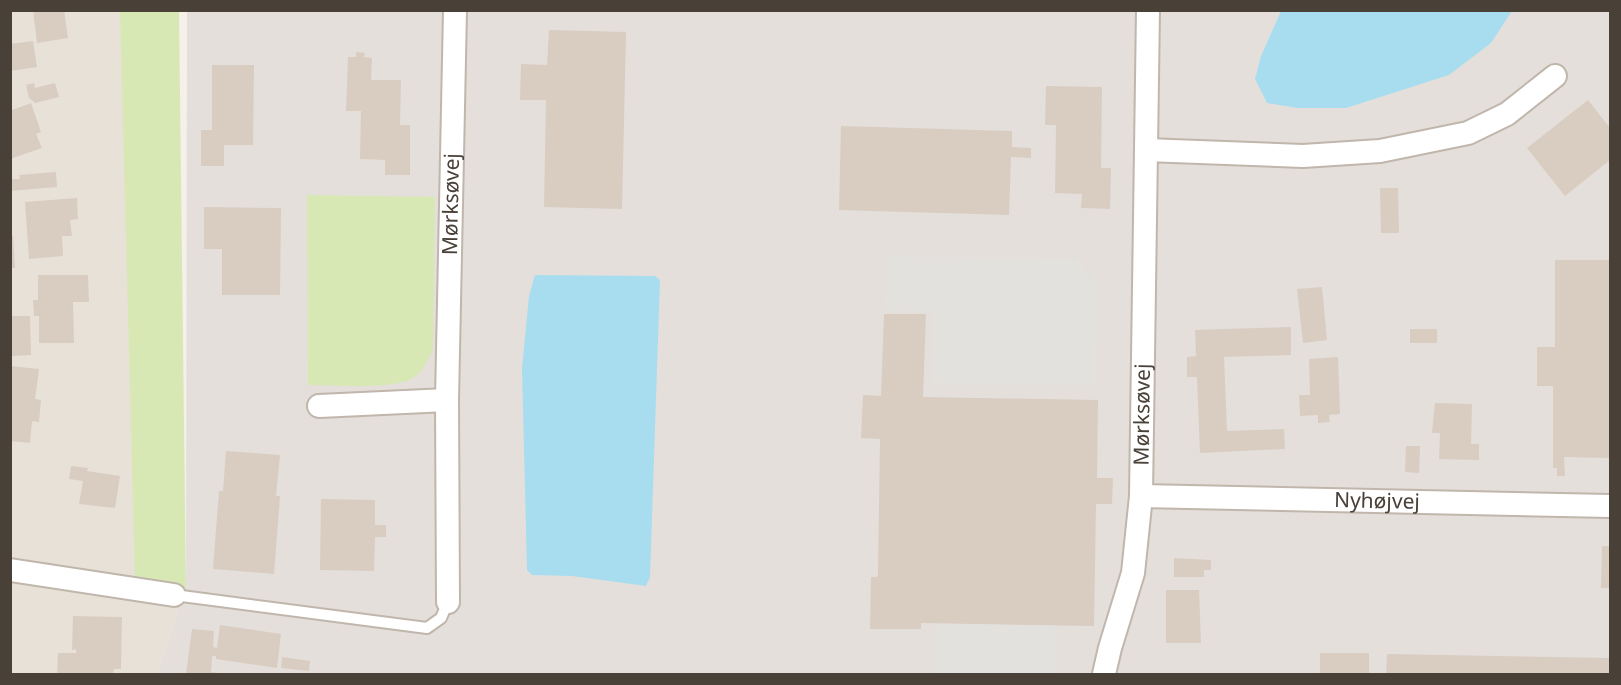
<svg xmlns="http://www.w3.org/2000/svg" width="1621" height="685" viewBox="0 0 1621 685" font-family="'Noto Sans',sans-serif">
	<rect width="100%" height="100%" fill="#f5f0ea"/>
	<path fill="#e8e1d8" d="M10 11H125L136 579 186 589 157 674H11Z"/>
	<path fill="#e4dfdb" d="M187 11H1610V674H157L186 589Z"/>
	<path fill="#d8e8b4" d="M120 11H179L186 589 135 579Z
		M307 195 435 197 433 349C428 360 422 374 411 379 389 390 334 385 308 385Z"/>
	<path fill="#e3e1de" d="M887 257 1075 258 1096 281 1094 385 931 383 932 312 886 310Z
		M938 623 1055 625V674H937Z"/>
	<path fill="#a8ddf0" d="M1281 11V10L1512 11 1491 43 1449 75 1346 108H1298L1267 103 1255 79 1261 56Z
		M535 275 655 276 660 280 650 577 646 586 572 576 532 575 527 570 522 368 529 296Z"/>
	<path fill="#d9cdc2" d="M33 10H64L68 38 37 43Z
		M549 30 626 32 622 209 544 207 546 100H520L521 64 547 65Z
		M33 41 37 67 10 71V44Z
		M356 52 365 53 364 57 372 58 371 80H401L400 125H410V175H385V160L360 159 361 111H346L348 57H356Z
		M212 65H254L253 145H224V166H201V130H212Z
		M34 83 35 88 55 83 59 97 35 103 29 98 26 85Z
		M1046 86 1102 87 1101 168H1111L1110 209 1081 208 1082 194 1055 193 1056 125H1045Z
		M1588 100 1610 128V160L1565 196 1527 148Z
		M31 103 41 132 36 134 42 148 10 159V111Z
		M841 126 1012 131V147L1031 148V158L1011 157 1009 215 839 210Z
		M56 172 57 187 10 191V179H20L19 175Z
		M1380 188H1398L1399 233H1381Z
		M77 198 78 219 70 220 72 236H62L63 256 29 259 25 202Z
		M204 207 281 208 280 295H222V249H204Z
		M10 236H13L15 268H10Z
		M1555 260H1610V458L1564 457 1565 476H1557V468H1553V386H1537V347H1555Z
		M38 275H88L89 302H73L74 343H39V316H34L33 300H38Z
		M1322 287 1327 340 1303 343 1297 289Z
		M884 314H926L923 397 1098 400 1097 478H1113L1112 504H1096L1094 626 921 623V629H870L871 577H877L878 574 880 439 861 438 863 395 881 396Z
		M12 316H30L31 355 13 356 10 354Z
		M1291 327V355L1224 357 1227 431 1284 429 1285 449 1200 453 1197 377H1187V357L1196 356 1195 330Z
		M1410 329H1437V343H1410Z
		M1338 357 1340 414 1329 415 1330 422 1318 423V415L1300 416 1299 395H1310L1309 359Z
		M10 366 39 369 35 399 41 400 39 422 32 421 30 443 10 441Z
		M1435 403 1472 404 1471 444H1479V460L1439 459 1440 433H1432Z
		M1406 446H1420L1419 473 1405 472Z
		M226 451 280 455 276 496H280L274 574 213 569 219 491H223Z
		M71 466 88 468 87 471 120 476 115 508 79 504 83 481 69 479Z
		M321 499 375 500V525H386V537H375L374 571 320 570Z
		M1602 546H1610V588H1601Z
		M1174 558 1211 560V570H1204V577H1174Z
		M1166 590H1199L1201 643H1166Z
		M73 616 122 617 121 669H114L113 674H57L58 653H76V649L72 650Z
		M220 625 281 634 277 668 216 659V656H212L211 672 218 673V674H186L192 629 214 631 213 647 217 648Z
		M1320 653H1369V674H1320Z
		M1387 654 1610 658V674H1386Z
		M282 657 310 661 309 671 281 668Z"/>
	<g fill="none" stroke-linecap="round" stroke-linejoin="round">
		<g stroke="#c0b6ac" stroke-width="14">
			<path id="lane" d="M174 595 427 628 441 618 448 602"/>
		</g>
		<g stroke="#c0b6ac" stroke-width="26">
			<g id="street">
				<path d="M1146 150 1303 156 1380 151 1468 133 1507 114 1555 76"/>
				<path d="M319 406 447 400"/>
				<path id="s1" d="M1141 496 1610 506"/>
				<path d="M10 570 174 595"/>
				<path id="s2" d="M448 602 447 400 455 10"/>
				<path id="s3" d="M1104 674 1110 648 1133 573 1141 496 1148 10"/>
			</g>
		</g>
		<use href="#lane" stroke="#fff" stroke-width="10"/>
		<use href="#street" stroke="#fff" stroke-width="22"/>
	</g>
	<g text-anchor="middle" stroke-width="4.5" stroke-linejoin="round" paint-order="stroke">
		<g font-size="21" fill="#494038" stroke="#fff">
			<text dy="7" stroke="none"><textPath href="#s2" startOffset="398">Mørksøvej</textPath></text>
			<text dy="7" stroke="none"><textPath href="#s3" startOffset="264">Mørksøvej</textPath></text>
			<text dy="7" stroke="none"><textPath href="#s1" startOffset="236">Nyhøjvej</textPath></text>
		</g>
	</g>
	<rect width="1621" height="685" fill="none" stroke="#494038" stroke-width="24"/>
</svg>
